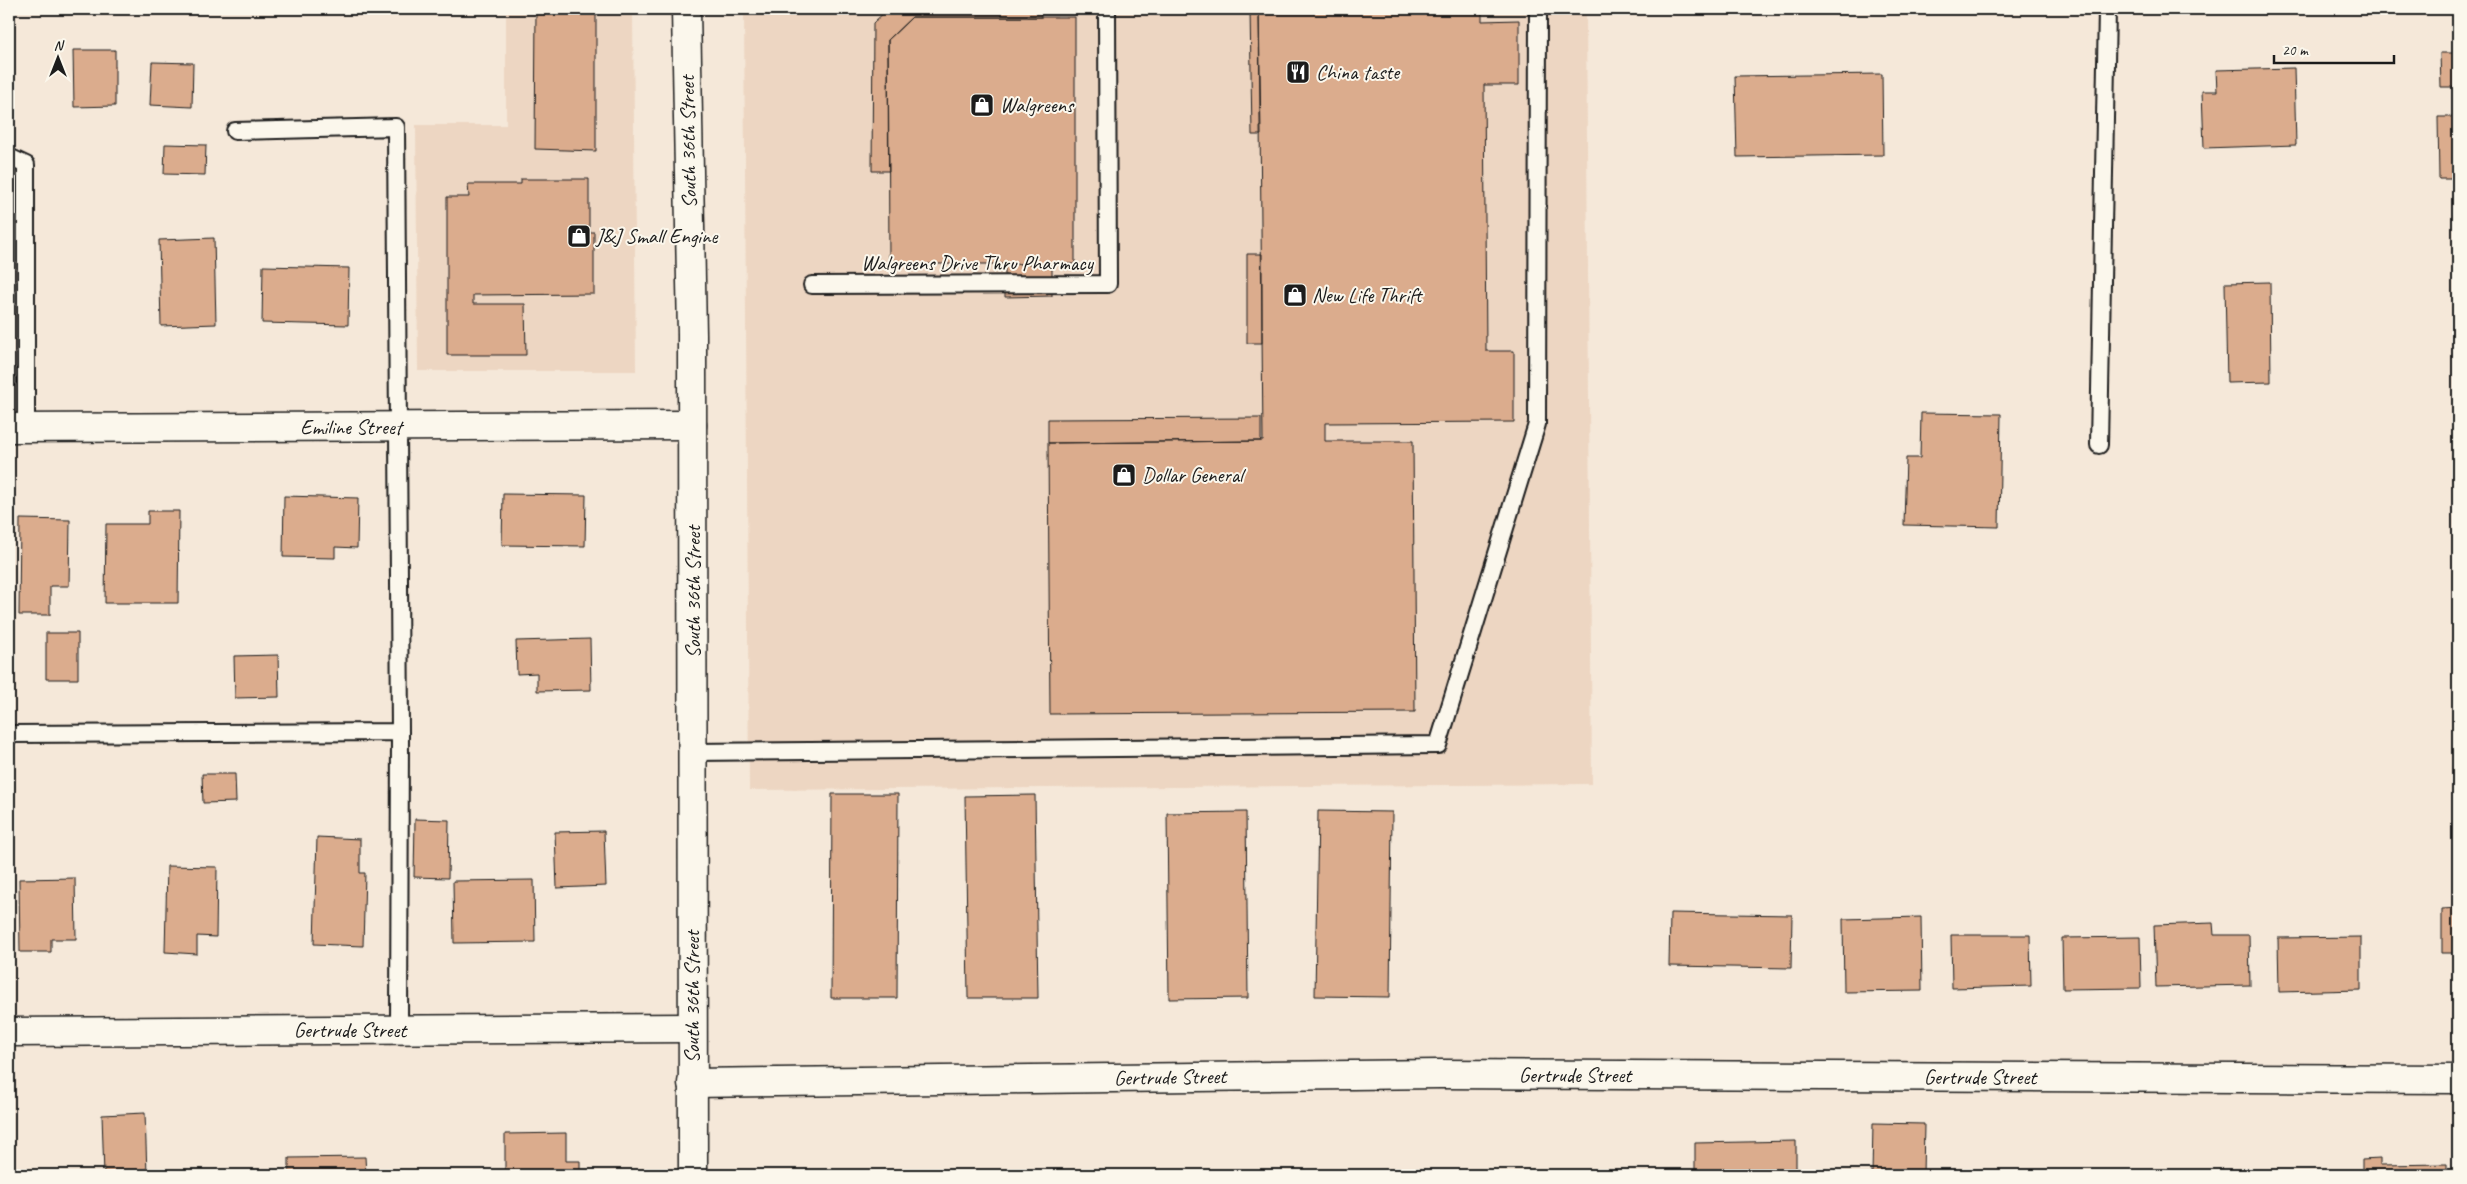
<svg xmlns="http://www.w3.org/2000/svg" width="2467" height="1184" viewBox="0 0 2467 1184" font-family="Caveat,sans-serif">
	<rect width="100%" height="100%" fill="#f5e8d9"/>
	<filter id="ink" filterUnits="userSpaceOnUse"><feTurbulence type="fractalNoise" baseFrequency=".02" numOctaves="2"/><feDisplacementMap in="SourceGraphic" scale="10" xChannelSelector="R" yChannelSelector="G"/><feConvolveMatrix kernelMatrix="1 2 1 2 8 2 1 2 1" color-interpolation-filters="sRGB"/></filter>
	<g filter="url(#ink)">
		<path fill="#edd6c2" d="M458 9H633L636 371H418L416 125H506V11H458Z
			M744 9H1586L1592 784 749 790Z"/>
		<path fill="#dbac8d" stroke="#1c1c1c" d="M536 9H596V151L535 149Z
			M888 9H1041V17H912L888 40 889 171H872L873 23Z
			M1250 9H1259L1261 135H1252Z
			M1259 9H1482V21L1519 20V85H1484L1486 351H1514V422L1325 423V441H1413L1415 712 1050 714 1048 443 1263 441Z
			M912 17H1075V264H889L888 40Z
			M73 50H115V106L74 107Z
			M2440 53H2458V87H2441Z
			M152 62 193 63 192 107 150 105Z
			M2294 68 2296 145 2204 148 2202 91H2217L2216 70Z
			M1882 74 1883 155 1737 157 1735 76Z
			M2438 117H2458V179H2439Z
			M165 144 206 145 205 175 164 174Z
			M521 179H589V232H594V294L473 295V304H525L526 355H447V197H469L468 184H521Z
			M214 238 216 324 161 326 159 240Z
			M1247 254H1262V343H1247Z
			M1005 264H1052V296L1005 297Z
			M263 266 349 268 348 325 262 323Z
			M2270 282 2271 382 2227 383 2225 283Z
			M1921 413 2001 414 1999 527 1904 525 1906 458H1920Z
			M1261 418V441L1048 443V419Z
			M503 494 586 495 585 546 502 545Z
			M284 496 358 498 357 548 335 547V558L283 557Z
			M148 511H179L178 603H105L106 524H148Z
			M20 519 70 520 69 586H50V615H19Z
			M46 633H78V679H46Z
			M590 639 591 690 537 691V673L517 674 516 641Z
			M278 655 279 697 235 698 234 656Z
			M2455 679H2458V701H2455Z
			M202 774H235L236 802 203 803Z
			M832 794H898L897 998H831Z
			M1035 795 1038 998H968L965 796Z
			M1318 811 1392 812 1390 997 1315 996Z
			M1246 812 1248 998 1169 999 1167 813Z
			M415 819 449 820 448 878 414 877Z
			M604 831 606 886 557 888 555 832Z
			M317 837 360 839V873H365L363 946 314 944Z
			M167 866 217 867 216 937 197 936V954L165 952Z
			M75 878 76 939H51V952H20L19 879Z
			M534 880 535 942 454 943 453 881Z
			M2458 908V953H2442V909Z
			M1670 913 1792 915 1791 968 1669 966Z
			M1921 917 1922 991 1844 992 1843 919Z
			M2213 923 2214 935H2249L2250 985 2156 987 2154 925Z
			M1951 935H2030L2031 986 1952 988Z
			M2140 937 2141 988 2063 989 2062 938Z
			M2361 937V990L2279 992 2278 938Z
			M145 1113 147 1175H104L102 1115Z
			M1873 1123 1924 1124 1923 1175H1872Z
			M566 1133V1161H580V1175H505V1134Z
			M1796 1141V1175H1695V1143Z
			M9 1153H11V1175H9Z
			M365 1157 366 1175H289V1158Z
			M2380 1159V1165L2447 1164V1175H2362V1160Z"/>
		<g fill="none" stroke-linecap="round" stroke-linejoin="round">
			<g stroke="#1c1c1c" stroke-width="20">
				<path id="lane" d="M235 131 396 127 400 732 399 1030
					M9 157 26 165V428
					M812 285 1108 284 1107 9
					M2099 445 2107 9
					M9 734 400 732
					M693 752 1438 745 1537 424 1538 9"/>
			</g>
			<g stroke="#1c1c1c" stroke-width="31">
				<path id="street" d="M9 428 692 425
					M9 1032 692 1028
					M692 1083 1440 1074 2458 1079"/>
			</g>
			<g stroke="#1c1c1c" stroke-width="31">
				<path id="secondary" d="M686 9 692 335 693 1175"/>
			</g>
			<use href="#lane" stroke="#fbf7ec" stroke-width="16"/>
			<use href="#street" stroke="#fbf7ec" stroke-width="28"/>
			<use href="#secondary" stroke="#fbf7ec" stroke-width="28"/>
		</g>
	</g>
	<defs>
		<g id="restaurant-square" transform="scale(1.25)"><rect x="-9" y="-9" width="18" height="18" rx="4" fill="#1c1c1c" stroke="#fbf7ec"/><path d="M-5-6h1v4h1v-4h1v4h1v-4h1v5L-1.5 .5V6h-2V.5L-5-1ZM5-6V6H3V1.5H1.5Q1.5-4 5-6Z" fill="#fff"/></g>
		<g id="shop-square" transform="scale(1.25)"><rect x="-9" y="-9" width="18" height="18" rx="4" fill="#1c1c1c" stroke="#fbf7ec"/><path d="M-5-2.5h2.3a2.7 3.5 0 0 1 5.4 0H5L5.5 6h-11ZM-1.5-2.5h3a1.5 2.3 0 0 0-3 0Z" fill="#fff"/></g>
	</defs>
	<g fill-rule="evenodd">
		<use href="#restaurant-square" x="1298" y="72"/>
		<use href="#shop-square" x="982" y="105"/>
		<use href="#shop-square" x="579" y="236"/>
		<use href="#shop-square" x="1295" y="295"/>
		<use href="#shop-square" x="1124" y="475"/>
	</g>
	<g text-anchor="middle" stroke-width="4" stroke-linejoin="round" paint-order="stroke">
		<g font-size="21" fill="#1c1c1c" stroke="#fbf7ec" text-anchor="start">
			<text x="1316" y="79">China taste</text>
			<text x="1000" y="112">Walgreens</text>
			<text x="596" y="243">J&amp;J Small Engine</text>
			<text x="1312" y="302">New Life Thrift</text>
			<text x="1142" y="482">Dollar General</text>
		</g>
		<g font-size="21" fill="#1c1c1c" stroke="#fbf7ec">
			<text transform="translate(688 142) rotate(-91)" y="7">South 36th Street</text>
			<text x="977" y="270">Walgreens Drive Thru Pharmacy</text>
			<text x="351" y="434">Emiline Street</text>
			<text transform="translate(693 592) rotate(-90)" y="7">South 36th Street</text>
			<text transform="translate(692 997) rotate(-90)" y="7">South 36th Street</text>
			<text x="350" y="1037">Gertrude Street</text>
			<text x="1575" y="1082">Gertrude Street</text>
			<text transform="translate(1170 1077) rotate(-1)" y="7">Gertrude Street</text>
			<text x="1980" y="1084">Gertrude Street</text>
		</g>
	</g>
	<rect width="2467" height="1184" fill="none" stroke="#fbf7ec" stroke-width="30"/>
	<rect x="15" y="15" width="2437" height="1154" fill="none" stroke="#1c1c1c" stroke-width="2" filter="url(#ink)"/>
	<g transform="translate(58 58)" stroke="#fbf7ec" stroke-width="4" paint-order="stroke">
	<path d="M0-4L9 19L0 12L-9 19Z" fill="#1c1c1c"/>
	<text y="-8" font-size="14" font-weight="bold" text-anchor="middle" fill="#1c1c1c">N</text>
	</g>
	<path d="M2274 55v8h120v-8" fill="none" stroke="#1c1c1c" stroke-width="2.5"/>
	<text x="2282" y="55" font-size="15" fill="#1c1c1c" stroke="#fbf7ec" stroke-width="4" paint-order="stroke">20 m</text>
</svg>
